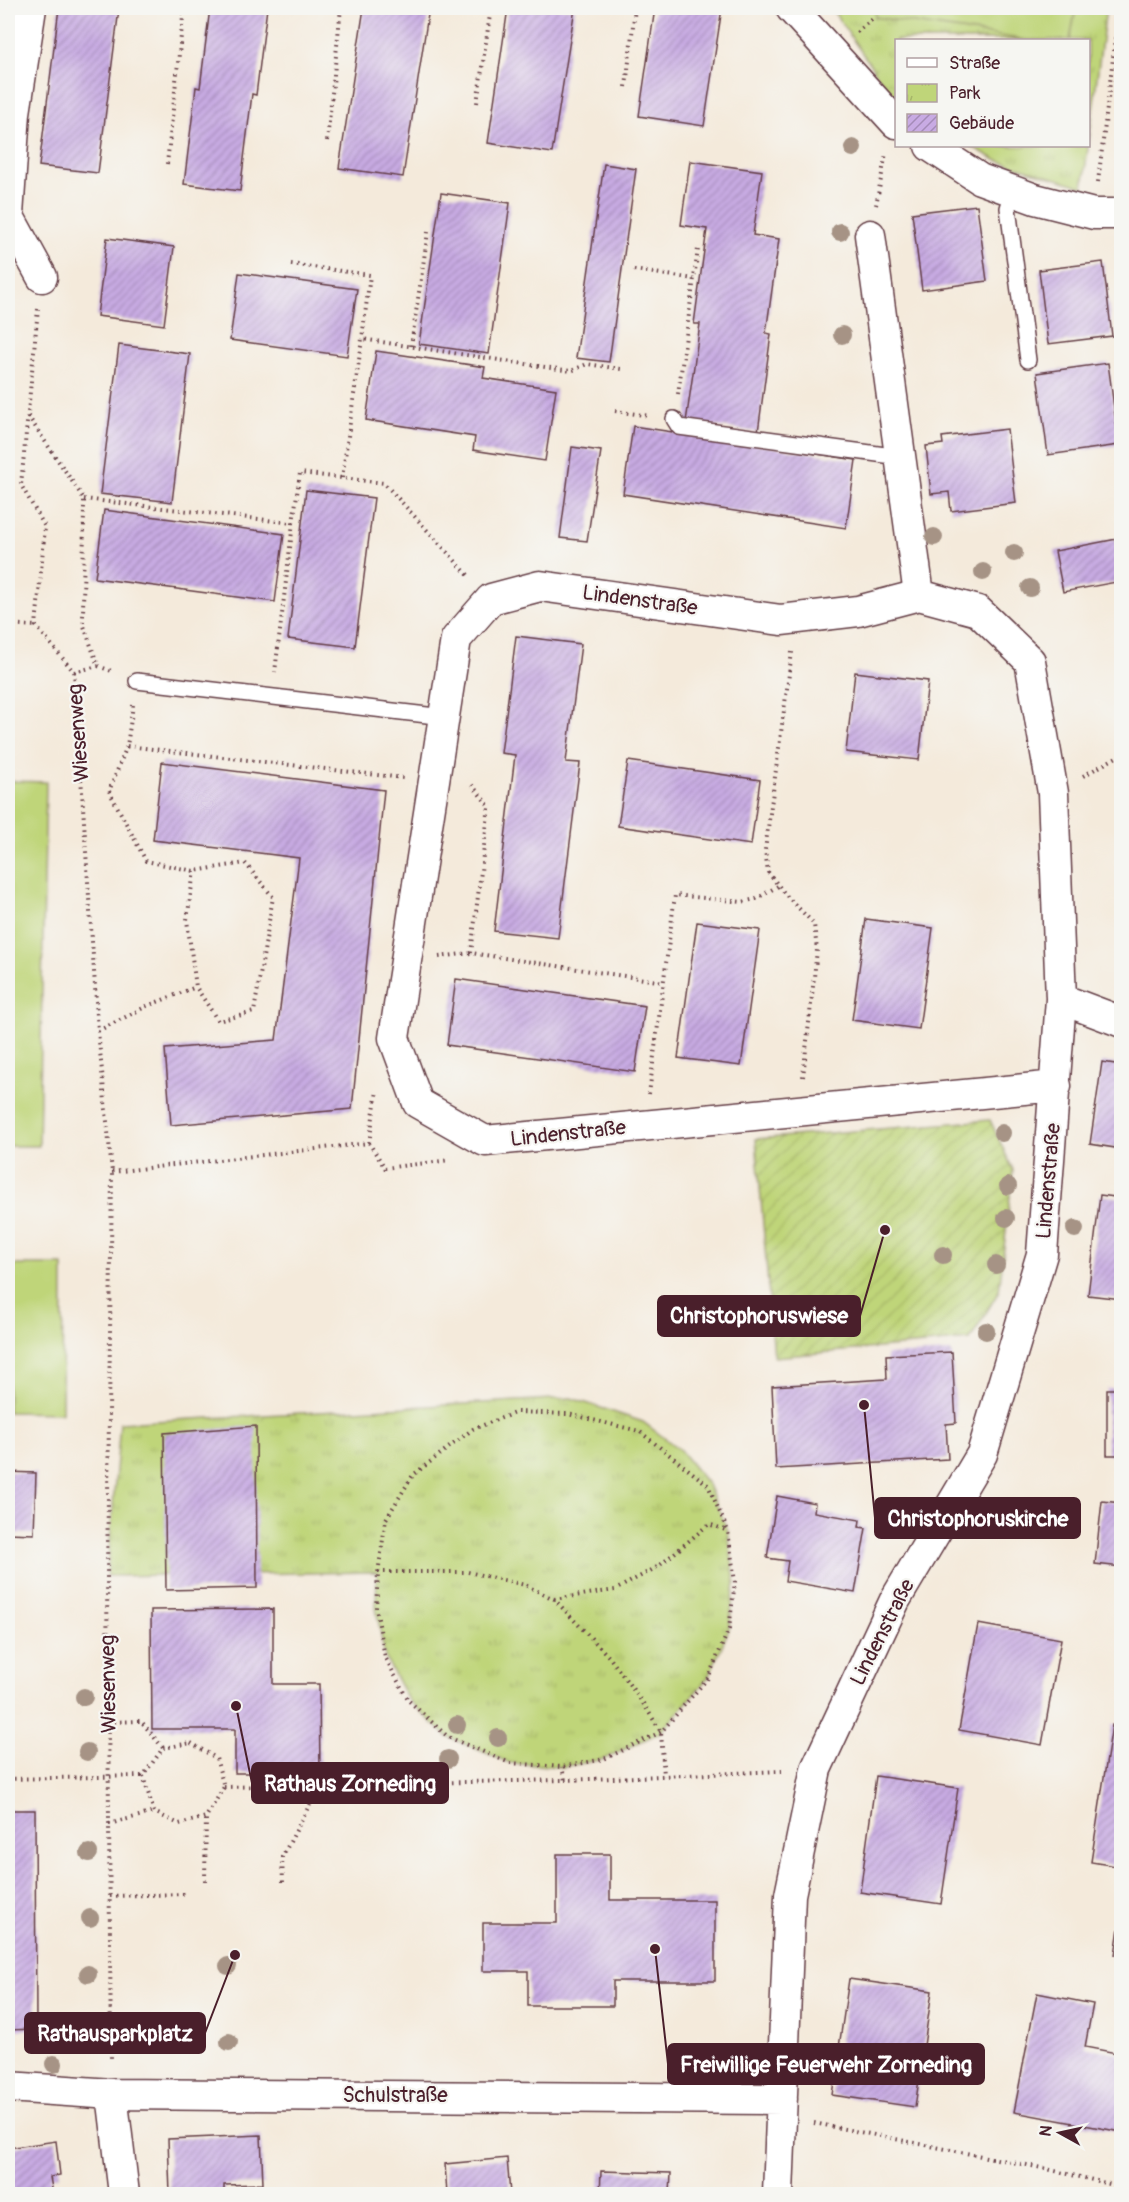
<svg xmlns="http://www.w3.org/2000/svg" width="1129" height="2202" viewBox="0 0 1129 2202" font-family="Pangolin,sans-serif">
	<defs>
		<pattern id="park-tufts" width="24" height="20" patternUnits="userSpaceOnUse" patternTransform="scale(1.5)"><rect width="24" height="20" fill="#bfd579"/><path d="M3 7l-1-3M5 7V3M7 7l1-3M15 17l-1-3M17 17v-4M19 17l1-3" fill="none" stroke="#a6b669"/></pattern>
		<pattern id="garden-furrows" width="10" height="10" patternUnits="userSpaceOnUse" patternTransform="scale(1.5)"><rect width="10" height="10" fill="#bfd579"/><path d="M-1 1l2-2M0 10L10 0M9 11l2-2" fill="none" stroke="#a6b669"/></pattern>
		<pattern id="building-hatch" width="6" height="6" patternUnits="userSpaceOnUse" patternTransform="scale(1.5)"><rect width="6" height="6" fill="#c8abe3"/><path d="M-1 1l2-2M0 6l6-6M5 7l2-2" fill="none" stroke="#a48bb8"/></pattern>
	</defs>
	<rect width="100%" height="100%" fill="#f6f6f2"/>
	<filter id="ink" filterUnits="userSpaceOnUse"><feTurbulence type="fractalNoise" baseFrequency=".0167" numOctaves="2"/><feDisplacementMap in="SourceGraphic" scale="12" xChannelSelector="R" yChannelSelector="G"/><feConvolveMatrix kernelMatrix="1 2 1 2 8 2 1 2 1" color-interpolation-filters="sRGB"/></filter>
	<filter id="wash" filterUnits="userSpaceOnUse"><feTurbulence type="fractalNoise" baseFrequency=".008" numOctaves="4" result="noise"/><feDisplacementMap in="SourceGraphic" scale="24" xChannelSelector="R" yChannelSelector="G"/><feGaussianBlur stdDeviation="1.35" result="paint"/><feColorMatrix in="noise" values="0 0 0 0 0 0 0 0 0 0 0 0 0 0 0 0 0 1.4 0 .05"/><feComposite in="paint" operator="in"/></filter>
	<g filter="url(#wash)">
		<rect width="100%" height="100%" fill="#f4eadb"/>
		<path fill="url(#park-tufts)" stroke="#847a52" stroke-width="1.5" d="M831 8H1106L1083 187 996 160 971 146H1088V40H896V102Z
			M571 1398 643 1422 680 1450 708 1485 728 1531 735 1582 729 1629 708 1678 661 1732 604 1759 562 1767 510 1763 448 1737 408 1700 385 1657 376 1608 377 1572 107 1576 120 1423Z"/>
		<path fill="url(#garden-furrows)" stroke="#847a52" stroke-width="1.5" d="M990 1120 1013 1170 999 1291 970 1340 774 1357 756 1139Z"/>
		<path fill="#bfd579" stroke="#847a52" stroke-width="1.5" d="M876 8H1076L1070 40H1026L875 17Z
			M8 781 46 782 39 1146H8Z
			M8 1265H63L62 1413 8 1412Z"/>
		<g id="blocks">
			<path fill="url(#building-hatch)" d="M59 8 119 9 98 173 39 166Z
				M210 8H267L256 95 252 94 240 191 184 184 196 87 200 88Z
				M364 8H429L403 177 339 168Z
				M508 8H575L552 153 488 143Z
				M655 8H722L704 126 639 116Z
				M690 161 762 171 753 235 779 239 766 333 771 334 758 432 686 422 700 324H694L707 229 681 225Z
				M604 164 636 169 609 362 576 358Z
				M441 193 510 203 489 354 419 344Z
				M977 205 987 281 922 290 912 213Z
				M107 238 174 247 164 325 97 316Z
				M1103 262 1112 336 1048 344 1039 270Z
				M239 273 357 289 347 356 230 340Z
				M119 345 190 354 172 502 100 494Z
				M376 351 485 367 483 378 556 389 545 461 473 450 475 437 366 420Z
				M1108 363 1119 445 1048 455 1037 373Z
				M633 426 856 460 846 528 623 494Z
				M1007 429 1016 503 951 511 949 492 931 494 926 446 943 444 942 437Z
				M572 447 601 451 587 541 560 538Z
				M306 490 374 498 355 647 288 639Z
				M104 510 284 534 275 602 95 578Z
				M1122 538V581L1063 592 1055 551Z
				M516 636 581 644 566 762 580 763 558 938 494 931 515 755 501 753Z
				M855 672 928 681 919 760 846 752Z
				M628 761 760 780 751 845 618 826Z
				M162 762 384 790 352 1109 171 1125 165 1049 276 1040 299 858 153 840Z
				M866 919 933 928 919 1029 852 1020Z
				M697 922 760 930 741 1066 678 1058Z
				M456 979 645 1006 635 1072 447 1045Z
				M1102 1062 1122 1065V1149L1090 1144Z
				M1100 1195 1122 1198V1299L1088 1295Z
				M952 1352 956 1423 946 1424 948 1459 776 1469 772 1386 887 1379 886 1355Z
				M1107 1389H1122V1455H1107Z
				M256 1426 257 1588 166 1590 164 1433Z
				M8 1472 36 1473 34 1534 8 1533Z
				M777 1496 815 1503 814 1512 860 1520 859 1527 866 1528 855 1593 785 1581 788 1561 767 1558Z
				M1102 1501 1122 1503V1567L1095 1564Z
				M273 1609V1684H319L320 1773H235V1729H152L151 1610Z
				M978 1624 1061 1639 1042 1745 959 1730Z
				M1112 1725 1122 1726V1867L1091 1862Z
				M876 1776 958 1788 941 1904 860 1892Z
				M8 1810H35L36 2029 8 2030Z
				M557 1854H610V1900H715V1981H613V2006H528V1971H483V1923H557Z
				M1120 1921H1122V1957L1115 1955Z
				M849 1979 932 1991 915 2107 832 2095Z
				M1037 1993 1093 2004 1085 2047 1122 2054V2132L1014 2112Z
				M261 2135 263 2184 224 2185V2194H170L168 2139Z
				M56 2141 60 2175 50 2177 53 2194H8V2181L11 2180 8 2148Z
				M507 2158 510 2194H447L445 2164Z
				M601 2171 671 2173 670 2194H600Z"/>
		</g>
	</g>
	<g filter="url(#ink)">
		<use href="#blocks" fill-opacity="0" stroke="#643d45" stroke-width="1.5"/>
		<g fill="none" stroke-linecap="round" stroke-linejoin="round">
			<g stroke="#643d45" stroke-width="18">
				<path id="lane" d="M1013 191 1008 208 1028 360
					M674 419 679 427 900 457
					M137 681 444 717"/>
			</g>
			<g stroke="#643d45" stroke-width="33">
				<path id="street" d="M31 8 15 113 8 215 42 277
					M791 8 896 123
					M930 146 980 179 1035 199 1094 214H1122
					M870 235 919 595
					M1061 999 1122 1022
					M8 2087 112 2094 782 2099
					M112 2094 124 2194
					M778 2194 790 1895 816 1769 895 1600 982 1454 1042 1254 1061 999 1053 793 1030 661 978 611 919 595 858 611 781 620 540 586 491 599 456 639 394 1038 418 1103 485 1141 1056 1086"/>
			</g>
			<path stroke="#643d45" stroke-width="4" stroke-dasharray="1.5 4.5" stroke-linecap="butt" d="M857 32 875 17
				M626 87 635 8
				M477 103 491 8
				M327 141 341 8
				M167 164 184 8
				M1098 182 1119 8
				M876 205 886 153
				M291 264 370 275 362 339
				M634 270 694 279
				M38 309 21 485 45 527 36 626 74 672 98 1031 112 1172 107 1576 111 2060
				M411 346 428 232
				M678 394 698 249
				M615 411 650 416
				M28 416 84 499 83 623 98 666
				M342 478 362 339 571 371 587 364 621 369
				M84 499 293 523 275 672
				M293 523 300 473 384 483 470 577
				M8 624 36 626
				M792 652 765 850 768 872 785 894 814 924 817 950 803 1077
				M98 666 114 672
				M74 672 98 666
				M133 705 127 746 109 791 146 861 194 871 245 863 273 897 254 1012 218 1021 196 987 187 920 194 871
				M127 746 403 778
				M1083 776 1122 754
				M471 953 489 806 472 785
				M439 957 471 953 664 982
				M98 1031 147 1006 196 987
				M649 1094 675 895 742 902 756 899 778 886
				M369 1143 377 1091
				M112 1172 369 1143 385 1168 450 1160
				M517 1412 568 1414 639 1431 708 1485 728 1531 735 1582 729 1629 708 1678 661 1732 604 1759 562 1767 510 1763 448 1737 408 1700 385 1657 376 1608 378 1573 386 1519 413 1475 473 1429Z
				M378 1572H468L525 1585 554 1599 610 1658 645 1706 661 1732 664 1776
				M554 1599 615 1590 659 1566 709 1524 728 1531
				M108 1722 141 1721 163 1748
				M191 1743 216 1758 224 1787 206 1817 179 1824 154 1812 143 1776 163 1748Z
				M8 1779 143 1776
				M565 1780 782 1771
				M224 1787 565 1780 562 1767
				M109 1824 154 1812
				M205 1881 206 1817
				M283 1882 282 1857 320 1785
				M110 1896 185 1894
				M814 2123 1047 2169 1122 2187"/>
			<use href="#lane" stroke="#fff" stroke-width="15"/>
			<use href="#street" stroke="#fff" stroke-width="30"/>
		</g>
		<g fill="#a69385">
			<circle cx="853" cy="148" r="9"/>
			<circle cx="840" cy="232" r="9"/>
			<circle cx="842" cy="335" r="9"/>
			<circle cx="934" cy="537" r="9"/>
			<circle cx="1014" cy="553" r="9"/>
			<circle cx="983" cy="572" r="9"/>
			<circle cx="1030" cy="588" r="9"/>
			<circle cx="1002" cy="1133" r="9"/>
			<circle cx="1008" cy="1186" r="9"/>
			<circle cx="1006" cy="1218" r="9"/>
			<circle cx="1075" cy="1229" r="9"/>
			<circle cx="943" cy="1255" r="9"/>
			<circle cx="996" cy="1265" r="9"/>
			<circle cx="986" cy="1331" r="9"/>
			<circle cx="84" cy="1697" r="9"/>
			<circle cx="457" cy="1725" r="9"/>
			<circle cx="498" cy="1738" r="9"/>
			<circle cx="87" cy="1752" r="9"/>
			<circle cx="448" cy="1759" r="9"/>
			<circle cx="89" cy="1853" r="9"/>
			<circle cx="90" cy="1918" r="9"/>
			<circle cx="228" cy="1966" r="9"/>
			<circle cx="88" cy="1974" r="9"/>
			<circle cx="229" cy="2042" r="9"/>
			<circle cx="54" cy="2064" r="9"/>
		</g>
	</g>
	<g text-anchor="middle" stroke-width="4.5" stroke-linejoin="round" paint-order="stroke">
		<g font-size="21" fill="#4a1f2b" stroke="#f6f6f2">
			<text transform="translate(640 600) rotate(8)" y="7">Lindenstraße</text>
			<text transform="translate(78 733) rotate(-94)" y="7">Wiesenweg</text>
			<text transform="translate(568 1133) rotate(-6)" y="7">Lindenstraße</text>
			<text transform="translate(1048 1181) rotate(-85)" y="7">Lindenstraße</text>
			<text transform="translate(882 1632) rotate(-63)" y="7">Lindenstraße</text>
			<text transform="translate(108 1684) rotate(-91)" y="7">Wiesenweg</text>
			<text x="395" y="2102">Schulstraße</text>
		</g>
	</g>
	<path fill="none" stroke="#4a1f2b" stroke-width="2" d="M885 1230L860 1316M864 1405L875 1518M236 1706L252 1783M235 1955L205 2033M655 1949L668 2064"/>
	<g fill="#4a1f2b" stroke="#f6f6f2" stroke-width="2">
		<circle cx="885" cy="1230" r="6"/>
		<circle cx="864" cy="1405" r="6"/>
		<circle cx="236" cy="1706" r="6"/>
		<circle cx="235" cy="1955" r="6"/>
		<circle cx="655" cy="1949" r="6"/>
	</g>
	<g fill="#4a1f2b" stroke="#4a1f2b" stroke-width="2">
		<rect x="658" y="1296" width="202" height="40" rx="6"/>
		<rect x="875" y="1498" width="205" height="40" rx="6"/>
		<rect x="252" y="1763" width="196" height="40" rx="6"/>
		<rect x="25" y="2013" width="180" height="40" rx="6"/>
		<rect x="668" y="2044" width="316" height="40" rx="6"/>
	</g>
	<g font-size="22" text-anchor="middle" font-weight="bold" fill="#fff">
		<text x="759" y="1323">Christophoruswiese</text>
		<text x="978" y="1526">Christophoruskirche</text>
		<text x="350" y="1791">Rathaus Zorneding</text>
		<text x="115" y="2041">Rathausparkplatz</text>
		<text x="826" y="2072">Freiwillige Feuerwehr Zorneding</text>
	</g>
	<rect width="1129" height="2202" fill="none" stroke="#f6f6f2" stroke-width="30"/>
	<rect x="895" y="39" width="195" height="108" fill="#f6f6f2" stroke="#b1a0a2" stroke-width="1.5"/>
	<rect x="907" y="58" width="30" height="9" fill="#ffffff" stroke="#b1a0a2" stroke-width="1.5"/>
	<text x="949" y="69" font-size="18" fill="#4a1f2b">Straße</text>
	<rect x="907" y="84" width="30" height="18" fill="url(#park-tufts)" stroke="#b1a0a2" stroke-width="1.5"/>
	<text x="949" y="99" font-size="18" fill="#4a1f2b">Park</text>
	<rect x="907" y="114" width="30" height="18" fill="url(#building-hatch)" stroke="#b1a0a2" stroke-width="1.5"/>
	<text x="949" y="129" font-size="18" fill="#4a1f2b">Gebäude</text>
	<g transform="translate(1060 2133) rotate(278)" stroke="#f6f6f2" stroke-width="4.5" paint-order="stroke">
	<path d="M0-4.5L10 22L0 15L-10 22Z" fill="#4a1f2b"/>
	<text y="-9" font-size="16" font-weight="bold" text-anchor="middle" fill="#4a1f2b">N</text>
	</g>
</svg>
